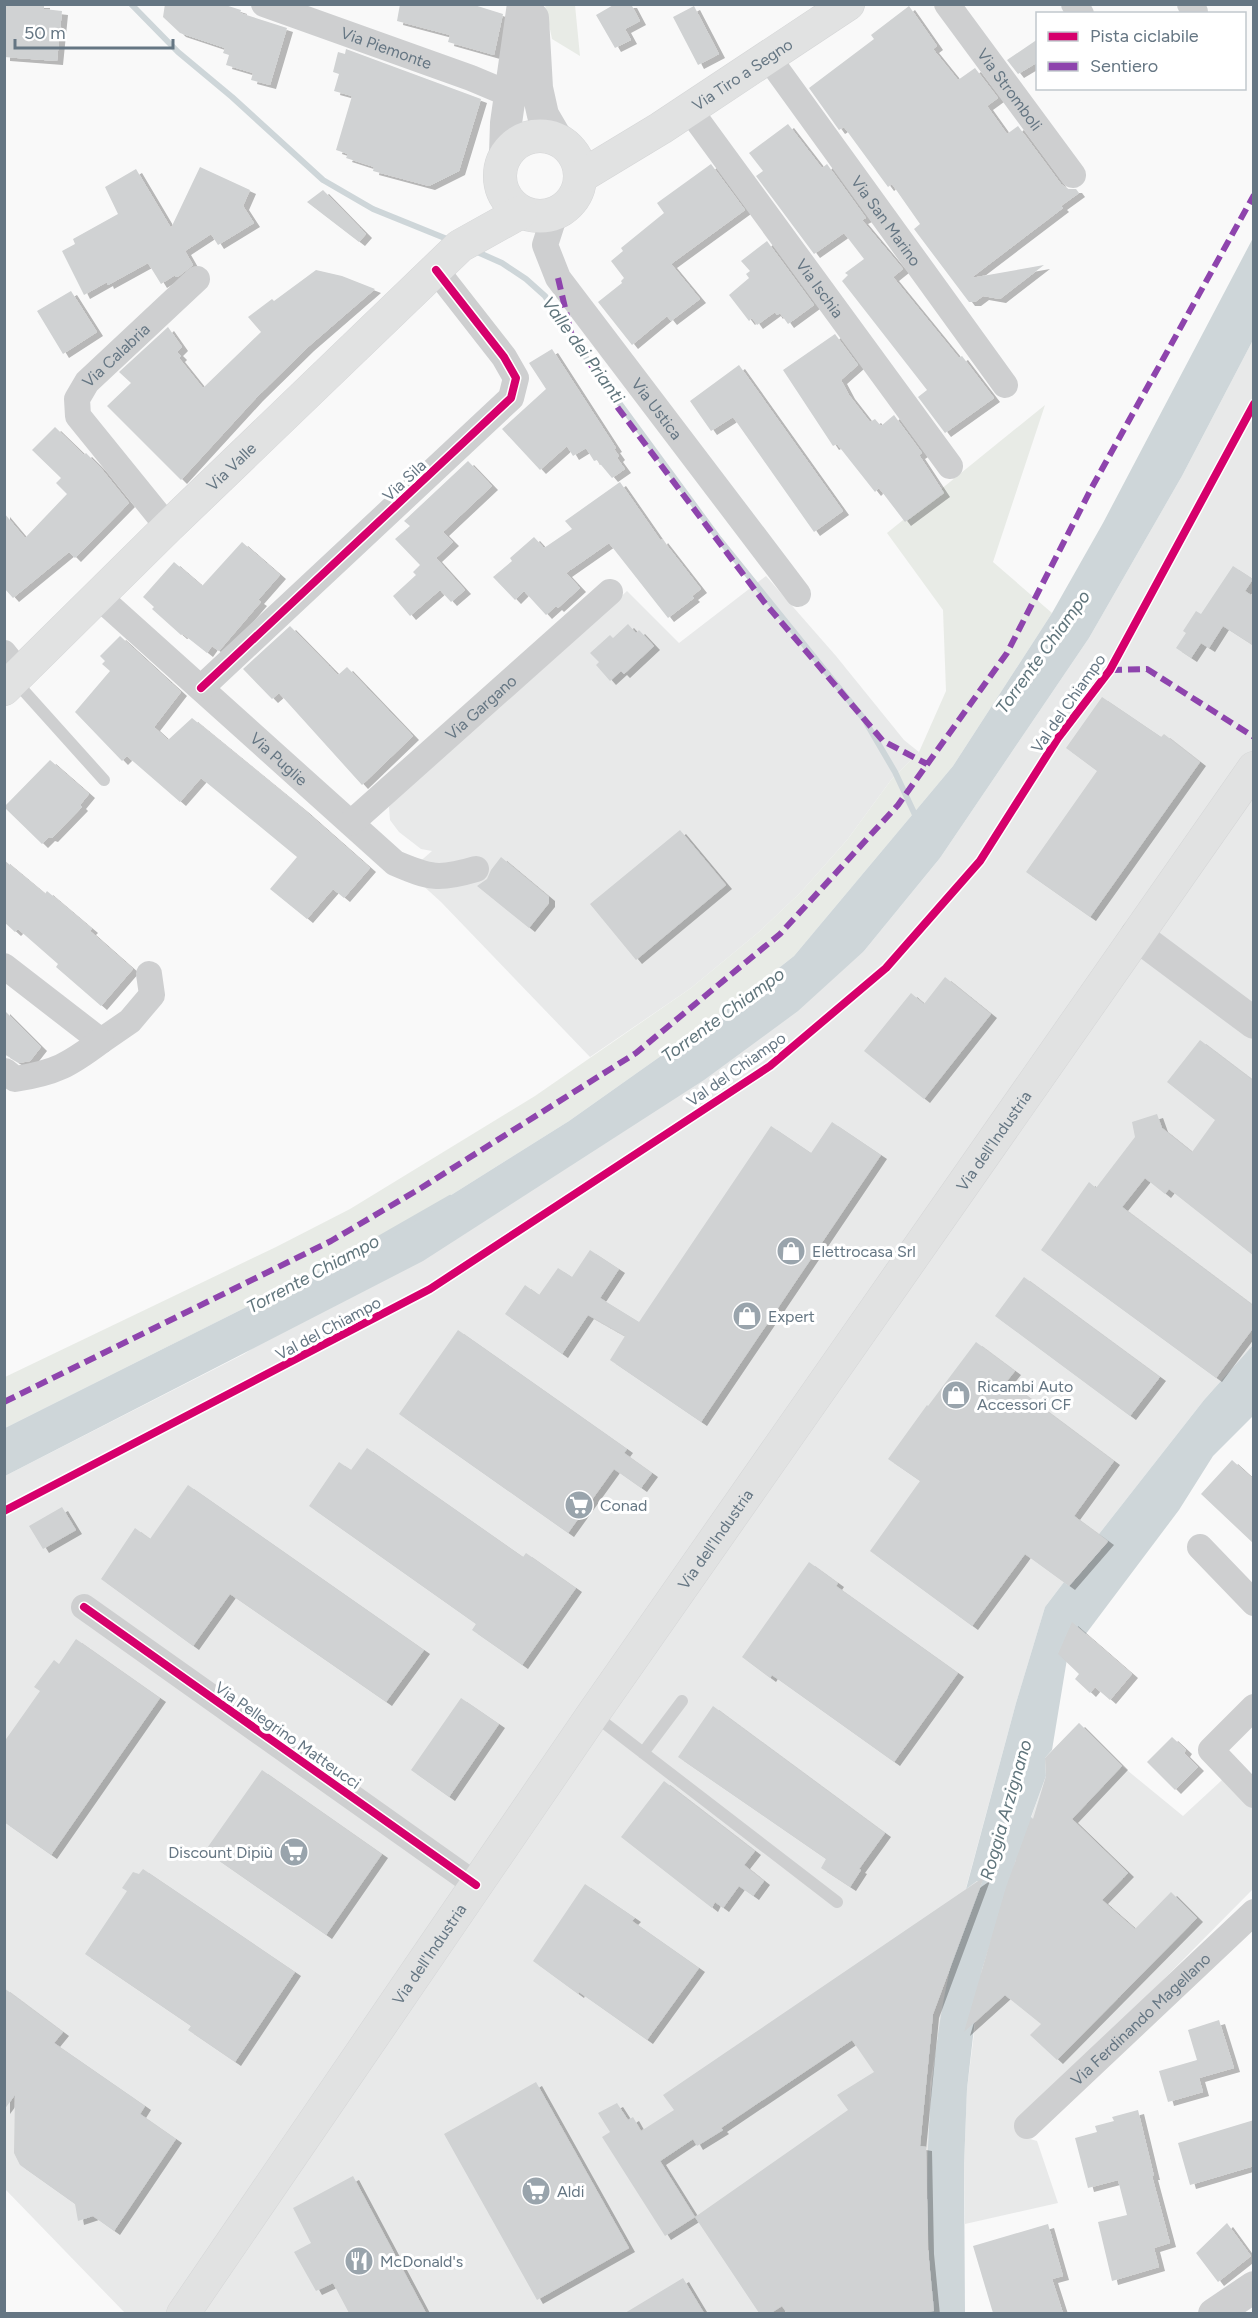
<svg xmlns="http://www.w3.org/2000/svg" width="1258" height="2318" viewBox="0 0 1258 2318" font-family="Figtree,sans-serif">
	<defs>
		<filter id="shadow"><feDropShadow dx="6" dy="4" stdDeviation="0" flood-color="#0004"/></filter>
	</defs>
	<rect width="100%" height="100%" fill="#f9f9f9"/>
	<path fill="#e8e9e9" d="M1253 340V1345L1204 1400 1099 1534 1108 1541 1069 1586 1064 1582 1045 1607 1016 1703 966 1888 977 1881 982 1882 949 1971 930 2083 927 2194 928 2250 934 2311 923 2314 125 2313 5 2189V1476L244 1354 864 951 940 858 1089 638 1182 476Z
		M766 576 836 656 904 740 919 752 891 780 847 840 801 892 760 931 691 988 590 1057 441 902 408 872 432 851 421 849 399 832 390 820 389 807 393 799 545 667 627 591 679 643Z
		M1079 1723 1122 1766 1183 1816 1234 1769 1253 1791V1889L1069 2075 1023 2137 1037 2141 1058 2203 965 2224 964 2166 967 2089 982 1970 1016 1860 1046 1776 1045 1758Z"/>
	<path fill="#e8ebe6" d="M545 5H575L580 56 552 39Z
		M1045 405 993 562 1052 613 953 766 794 956 723 1012 569 1121 378 1241 5 1428V1377L276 1247 350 1209 535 1096 691 988 760 931 801 892 847 840 891 780 919 752 946 691 943 610 887 533Z"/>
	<path fill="#ced6d9" d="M1253 238V340L1182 476 1089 638 940 858 864 951 798 1011 704 1080 423 1261 5 1476V1428L378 1241 569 1121 723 1012 794 956 953 766 1052 613 1103 523Z
		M1253 1345V1416L1213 1456 1179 1510 1067 1659 1052 1750 1045 1758 1046 1776 1031 1817 1067 1853 1016 1860 982 1970 975 2019 967 2089 964 2166 965 2313 924 2314 933 2311C923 2198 925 2084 949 1973 955 1943 971 1911 982 1882L977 1881 966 1889 1016 1703 1045 1607 1064 1582 1069 1586 1108 1542 1099 1534 1204 1400Z"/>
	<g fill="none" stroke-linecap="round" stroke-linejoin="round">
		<path stroke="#ced6d9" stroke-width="6" d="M131 4 178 52 232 97 323 180 373 209 452 241
			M475 251 502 263 526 279 545 296 576 344 719 539 864 719 895 772 917 819
			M347 1257 450 1198"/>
	</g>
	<path fill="#d0d2d3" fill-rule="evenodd" filter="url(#shadow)" d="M4 4H44V9L62 11 57 61 4 57Z
		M165 4H222L241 10 240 13 287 28 270 85 251 80 253 73 226 65 229 55 223 53 225 48 180 33 163 17Z
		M400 4H471L503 14 494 55 448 42 450 35 397 21Z
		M615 4H631L640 21 625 29 631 40 615 48 596 15Z
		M694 6 719 54 698 65 673 17Z
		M909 6 937 46 933 49 958 80 975 68 998 98 987 106 1007 134 1018 126 1061 184 1068 189H1076L1079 193 1061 206 1063 208 971 278 1044 265 1000 299 983 296 975 302H969L914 229 920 224 892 184 888 187 844 127 839 130 809 88 874 39 871 35Z
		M1038 39V62L1018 74 1007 60Z
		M346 49 481 99 459 171 429 186 373 171 374 167 346 158 348 154 336 150 352 96 334 91 339 74 333 72 338 52 345 54Z
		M788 124 822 168 827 164 866 218 862 220 903 269 893 277 959 358 962 356 994 398 945 433 918 397 927 390 842 281 848 275 845 273 864 259 844 233 814 254 756 176 763 171 749 153Z
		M711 164 745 210 671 264 700 299 671 321 667 316 632 345 598 302 622 283 621 281 624 278 611 261 623 251 621 248 664 213 657 203Z
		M200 167 250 190 243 206 254 223 218 245 211 234 185 251 193 265 179 276 176 277 175 275 161 284 148 263 108 285 107 282 84 295 62 251 75 244 73 239 118 214 105 187 136 169 171 228Z
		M323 190 366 234 359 242 307 202Z
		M767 241 814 305 788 324 780 313 777 315 775 312 757 325 752 318 749 321 729 295 749 278 746 274 750 271 741 261Z
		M316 270 342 276 375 289 308 347 257 397 181 480 107 406 131 383 119 372 168 327 182 347 177 352 181 356 179 358 203 388 261 332 248 317 272 299 274 301Z
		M71 291 97 332 63 354 37 311Z
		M835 334 858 365 841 380 849 395 870 422 875 419 881 426 894 415 922 453 919 455 944 493 905 522 879 488 875 492 837 444 833 446 783 370Z
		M552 349 616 448 614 449 619 456 617 458 625 469 612 478 597 460 594 461 586 448 573 456 567 446 540 470 502 429 546 389 529 363Z
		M739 365 843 511 814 532 733 417 711 431 690 401Z
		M55 427 84 455 86 453 100 467 129 503 75 558 69 552 13 598 4 588V513L25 538 67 494 56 483 61 478 32 450Z
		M468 461 492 486 443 532 453 542 436 558 465 590 451 602 440 590 410 616 393 596 416 575 413 572 420 565 395 539 410 526 404 521Z
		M620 482 661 541 662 539 701 589 692 596 694 598 668 618 609 543 566 573 580 588 558 608 556 606 546 615 524 591 515 600 493 577 512 561 510 558 534 537 544 548 572 529 565 521Z
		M242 542 280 575 258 600 261 602 219 651 212 646 207 653 183 634 181 635 152 609 154 607 143 597 174 562 202 586Z
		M1233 566 1253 579 1245 591 1254 597V646L1223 626 1209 648 1201 643 1191 658 1176 648 1186 633 1183 631 1196 611 1201 614Z
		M628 624 636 633 639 630 654 646 624 674 621 671 610 681 596 665 599 662 590 653 610 635 613 638Z
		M290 626 338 675 347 667 413 736 362 785 279 693 272 699 243 669Z
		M120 636 181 692 154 727 168 740 192 718 302 808 370 868 344 898 333 889 307 919 270 889 297 857 201 778 180 802 127 756 122 761 75 712 110 671 102 664 105 661 100 656Z
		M1102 697 1161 737 1164 734 1200 762 1090 917 1026 872 1097 771 1066 748Z
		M50 760 89 794 80 805 82 807 52 838 49 837 42 844 4 807Z
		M680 830 726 885 636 960 590 904Z
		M501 857 549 897V903L529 928 477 886 487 879 491 870Z
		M4 860 45 894 47 891 92 929 90 931 133 969 101 1006 56 967 58 964 18 929 15 932 4 922Z
		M945 977 991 1014 924 1099 864 1051 911 993 924 1004Z
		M4 1010 41 1047 30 1061 19 1063 4 1054Z
		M1200 1040 1254 1081V1256L1169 1189 1165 1194 1145 1178 1122 1207 1254 1306V1327L1216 1378 1041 1250 1089 1182 1096 1188 1135 1137 1132 1122 1157 1114 1162 1128 1192 1152 1215 1120 1167 1082Z
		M832 1122 881 1155 701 1422 610 1360 625 1336 588 1315 562 1354 505 1314 525 1285 539 1295 558 1268 572 1277 590 1250 619 1269 600 1298 639 1322 771 1126 811 1153Z
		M1024 1277 1160 1377 1130 1416 995 1316Z
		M458 1330 627 1449 624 1453 652 1473 641 1488 614 1469 568 1533 399 1414Z
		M976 1342 1015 1371 1007 1381 1114 1461 1074 1516 1108 1541 1069 1586 1025 1554 972 1626 870 1551 920 1481 888 1459 927 1405 928 1406Z
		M367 1448 523 1557 526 1553 576 1588 522 1665 472 1630 476 1624 309 1506 339 1462 351 1470Z
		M1232 1460 1254 1480V1544L1201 1494Z
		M188 1485 424 1650 386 1702 230 1594 193 1646 101 1579 135 1528 150 1539Z
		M62 1507 76 1530 43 1549 29 1526Z
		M809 1562 838 1583 836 1586 958 1673 894 1762 772 1675 770 1678 742 1657Z
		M1072 1622 1132 1674 1110 1700 1095 1687 1090 1693 1075 1679 1079 1674 1058 1654Z
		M76 1639 160 1698 51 1855 4 1822V1742L40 1691 34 1687 54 1660 59 1664Z
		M461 1698 499 1724 449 1797 411 1770Z
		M713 1706 885 1833 859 1869 861 1870 850 1887 821 1868 826 1859 678 1757Z
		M1079 1723 1122 1766 1072 1819 1128 1873 1102 1900 1135 1929 1171 1892 1197 1918 1057 2060 1030 2035 1041 2024 1005 1995 964 2032 1006 1887 1031 1818 1033 1819 1046 1776 1045 1758Z
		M1172 1737 1186 1750 1184 1753 1198 1767 1175 1790 1147 1762Z
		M262 1770 382 1854 326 1935 205 1851Z
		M664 1781 755 1851 744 1865 764 1881 753 1896 739 1886 723 1908 715 1902 712 1908 621 1837Z
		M143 1869 295 1972 235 2062 188 2030 191 2026 85 1954 127 1891 122 1888 133 1872 139 1874Z
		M984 1877 933 2014 920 2146 926 2147 928 2250 934 2311 916 2313H787L782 2306 771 2313H759L695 2217 665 2236 602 2137 610 2132 598 2113 617 2103 628 2120 633 2117 641 2131 674 2110 663 2095ZM852 2040 874 2072 837 2095 848 2110 695 2217 660 2161 693 2139 697 2146 723 2130 721 2128Z
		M585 1884 635 1918 632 1921 699 1968 647 2040 579 1992 578 1994 533 1961Z
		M4 1988 63 2032 54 2043 145 2106 140 2114 176 2139 114 2231 93 2216 78 2221 75 2204 20 2165 14 2153 15 2095 4 2110Z
		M1219 2020 1234 2068 1199 2078 1203 2092 1168 2102 1159 2071 1197 2060 1188 2030Z
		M536 2082 629 2248 537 2300 444 2134Z
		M1138 2110 1154 2176H1152L1170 2243 1154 2248 1159 2267 1112 2281 1098 2222 1127 2215 1118 2180 1088 2188 1075 2138 1097 2132 1095 2126 1114 2121 1112 2117Z
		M1254 2120V2166L1190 2185 1178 2143Z
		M353 2176 426 2313H349L333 2283 316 2291 294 2252 311 2243 293 2208Z
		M1227 2223 1251 2256 1218 2282 1196 2253Z
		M1048 2224 1063 2276 1052 2279 1063 2313H993L973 2246Z
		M683 2278 704 2313H625Z"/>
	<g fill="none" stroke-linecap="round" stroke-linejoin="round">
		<g stroke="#d5d6d7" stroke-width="34">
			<g id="secondary">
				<circle cx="540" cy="176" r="40"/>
				<path id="s10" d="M580 177 661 128 848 4"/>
				<path id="s11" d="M4 689 168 527 460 246 521 212"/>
				<path id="s12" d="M183 2314 593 1714 1254 768"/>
			</g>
		</g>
		<path stroke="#cecfd0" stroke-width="12" d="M15 681 104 780
			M594 1715 837 1902
			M643 1753 682 1701"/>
		<g stroke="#cecfd0" stroke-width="26">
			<path id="s1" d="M264 4 471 78 509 94"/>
			<path id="s2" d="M947 4 1073 175"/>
			<path d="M1074 4 1081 14"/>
			<path d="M1190 4 1195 12"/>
			<path id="s3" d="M768 57 1005 385"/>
			<path id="s4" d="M689 109 950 466"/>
			<path id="s5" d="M555 214 545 245 558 278 798 594"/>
			<path id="s6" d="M168 527 78 416 77 399 87 382 197 279"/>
			<path id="s7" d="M99 597 395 863C430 878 439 880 476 869"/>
			<path d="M4 653 20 673"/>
			<path d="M201 688 511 398 516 378 504 357 436 270"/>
			<path id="s8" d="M351 823 610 592"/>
			<path d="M4 966 101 1041 130 1021 152 995 149 974"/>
			<path d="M5 1071 15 1079C55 1073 69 1065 101 1041"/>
			<path d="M1200 1547 1254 1603"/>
			<path d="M84 1607 476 1885"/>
			<path d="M1254 1707 1211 1750 1254 1795"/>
			<path id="s9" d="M1027 2126 1254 1912"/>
		</g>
		<path stroke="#cecfd0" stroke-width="32" d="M533 18 537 88 543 115 557 139
			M505 154 506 123 523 4
			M1136 935 1254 1023
			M1214 2314 1254 2287"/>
		<use href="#secondary" stroke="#e1e2e2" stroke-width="33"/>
		<path stroke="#8e44ad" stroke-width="6" stroke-dasharray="12 6" stroke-linecap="butt" d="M558 278 571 333 618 408 764 602 883 741 927 764
			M1110 670 1147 669 1254 737
			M4 1071H5
			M4 1402 331 1241 421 1188 636 1053 780 934 898 805 1007 653 1091 489 1254 195"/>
		<g stroke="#fff" stroke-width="11">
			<path id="cycleway" d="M201 688 511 398 516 378 504 357 436 270
				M4 1511 430 1289 770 1066 886 968 980 861 1058 738 1110 670 1254 404
				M84 1607 476 1885"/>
		</g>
		<use href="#cycleway" stroke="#d6006c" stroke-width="8"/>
	</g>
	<defs>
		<g id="shop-disc" transform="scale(1.5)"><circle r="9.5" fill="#99a4ac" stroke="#fff"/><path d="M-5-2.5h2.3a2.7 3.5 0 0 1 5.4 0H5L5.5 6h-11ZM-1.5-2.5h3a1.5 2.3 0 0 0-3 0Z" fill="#fff"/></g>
		<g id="supermarket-disc" transform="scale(1.5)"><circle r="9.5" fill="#99a4ac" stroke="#fff"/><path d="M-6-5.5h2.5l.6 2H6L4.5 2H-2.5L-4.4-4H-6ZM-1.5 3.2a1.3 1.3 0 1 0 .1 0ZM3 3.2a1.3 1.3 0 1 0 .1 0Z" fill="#fff"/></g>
		<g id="restaurant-disc" transform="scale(1.5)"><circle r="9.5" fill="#99a4ac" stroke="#fff"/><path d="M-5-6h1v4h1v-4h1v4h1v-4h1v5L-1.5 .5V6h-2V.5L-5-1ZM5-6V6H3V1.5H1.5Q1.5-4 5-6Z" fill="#fff"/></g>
	</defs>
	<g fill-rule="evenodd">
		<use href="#shop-disc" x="791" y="1251"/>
		<use href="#shop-disc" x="747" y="1316"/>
		<use href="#shop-disc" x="956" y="1395"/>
		<use href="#supermarket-disc" x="579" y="1505"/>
		<use href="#supermarket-disc" x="294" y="1852"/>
		<use href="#supermarket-disc" x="536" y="2191"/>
		<use href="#restaurant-disc" x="359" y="2261"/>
	</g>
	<g text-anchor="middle" stroke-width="6" stroke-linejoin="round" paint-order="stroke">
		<g font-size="16" fill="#657683" stroke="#fff">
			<text dy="6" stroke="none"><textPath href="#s1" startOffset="130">Via Piemonte</textPath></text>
			<text dy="6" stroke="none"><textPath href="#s10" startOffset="192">Via Tiro a Segno</textPath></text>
			<text dy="6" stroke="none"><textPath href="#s2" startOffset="106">Via Stromboli</textPath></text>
			<text dy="6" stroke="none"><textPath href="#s3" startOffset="202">Via San Marino</textPath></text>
			<text dy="6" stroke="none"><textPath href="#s4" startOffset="222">Via Ischia</textPath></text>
			<text dy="6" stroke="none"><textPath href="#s6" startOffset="219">Via Calabria</textPath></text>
			<text dy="6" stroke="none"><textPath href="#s5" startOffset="232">Via Ustica</textPath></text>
			<text dy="6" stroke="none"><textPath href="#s11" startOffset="318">Via Valle</textPath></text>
			<text transform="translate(404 480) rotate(-43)" y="6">Via Sila</text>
			<text transform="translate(1068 703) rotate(-55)" y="6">Val del Chiampo</text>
			<text dy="6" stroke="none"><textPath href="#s8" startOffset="174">Via Gargano</textPath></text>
			<text dy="6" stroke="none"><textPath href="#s7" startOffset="242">Via Puglie</textPath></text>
			<text transform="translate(736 1069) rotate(-35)" y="6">Val del Chiampo</text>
			<text dy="6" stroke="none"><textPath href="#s12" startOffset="1426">Via dell'Industria</textPath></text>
			<text transform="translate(328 1328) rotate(-28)" y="6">Val del Chiampo</text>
			<text dy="6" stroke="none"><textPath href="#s12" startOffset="940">Via dell'Industria</textPath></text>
			<text transform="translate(288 1735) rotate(35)" y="6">Via Pellegrino Matteucci</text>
			<text dy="6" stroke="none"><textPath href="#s12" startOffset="436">Via dell'Industria</textPath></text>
			<text dy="6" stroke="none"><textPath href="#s9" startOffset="156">Via Ferdinando Magellano</textPath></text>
		</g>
		<g font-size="16" fill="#657683" stroke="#fff" text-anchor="start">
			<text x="812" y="1257">Elettrocasa Srl</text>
			<text x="768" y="1322">Expert</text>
			<text x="977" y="1392">Ricambi Auto<tspan x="977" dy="18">Accessori CF</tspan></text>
			<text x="600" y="1511">Conad</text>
			<text x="273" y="1858" text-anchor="end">Discount Dipiù</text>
			<text x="557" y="2197">Aldi</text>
			<text x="380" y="2267">McDonald's</text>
		</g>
		<g font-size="18" font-style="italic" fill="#60757c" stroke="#fff">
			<text transform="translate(583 350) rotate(54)" y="6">Valle dei Prianti</text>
			<text transform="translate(1043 652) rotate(-54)" y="6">Torrente Chiampo</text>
			<text transform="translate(723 1015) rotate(-36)" y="6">Torrente Chiampo</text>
			<text transform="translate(313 1274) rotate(-28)" y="6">Torrente Chiampo</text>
			<text transform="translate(1006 1810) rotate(-74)" y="6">Roggia Arzignano</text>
		</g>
	</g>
	<rect width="1258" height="2318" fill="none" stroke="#657683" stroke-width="12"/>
	<rect x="1036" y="12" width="210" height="78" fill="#ffffff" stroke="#c1c8cd" stroke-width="1.5"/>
	<rect x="1048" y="32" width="30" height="9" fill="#d6006c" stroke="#c1c8cd" stroke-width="1.5"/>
	<text x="1090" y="42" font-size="18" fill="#657683">Pista ciclabile</text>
	<rect x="1048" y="62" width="30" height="9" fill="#8e44ad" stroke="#c1c8cd" stroke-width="1.5"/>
	<text x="1090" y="72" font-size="18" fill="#657683">Sentiero</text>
	<path d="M15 39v9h158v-9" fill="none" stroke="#657683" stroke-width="3"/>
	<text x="24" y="39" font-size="18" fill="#657683" stroke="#ffffff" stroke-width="4.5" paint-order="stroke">50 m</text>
</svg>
